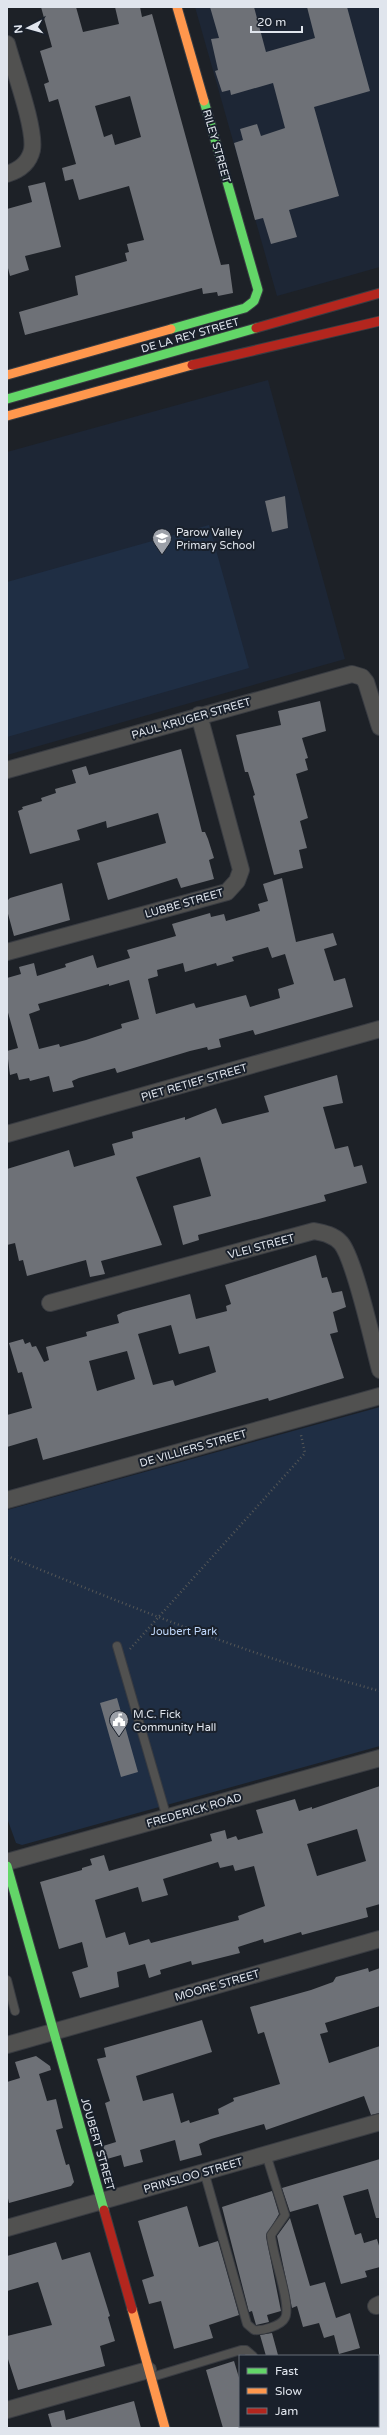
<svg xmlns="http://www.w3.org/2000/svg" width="387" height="2435" viewBox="0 0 387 2435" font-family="'Varela Round',sans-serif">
	<rect width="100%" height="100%" fill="#1d2127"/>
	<path fill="#1d2635" d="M195 7H380V267L277 296Z
		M268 380 345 659 7 755V452Z"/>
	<path fill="#1f2e44" d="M209 525 249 668 7 737V582Z
		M380 1407V1746L22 1845 16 1843 7 1818V1510Z"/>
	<path fill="#6e7177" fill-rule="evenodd" d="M41 7H76L83 32 119 24 115 7H140L142 17 152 14 221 265 229 264 233 293 218 296 217 292 203 294 202 288 25 335 19 312 78 295 75 276 127 261 125 253 129 252 127 244 144 240 129 186 79 200 73 179 65 181 62 168 76 164 58 99 49 102 44 84 49 82 40 51 52 47ZM130 96 141 137 115 145 112 134 104 137 95 106Z
		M210 7H254L266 52 315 38 307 7H347L370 91 314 107 339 196 289 210 297 237 271 244 263 218 255 220 234 143 243 140 240 129 257 124 261 136 285 128 273 83 231 95 230 90 222 92 215 71 218 70 211 39 219 38Z
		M45 182 61 247 25 256 29 270 10 276 7 264V209L32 202 28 186Z
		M285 496 288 528 272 532 265 501Z
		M320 701 326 731 302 738 308 758 305 759 308 770 296 774 308 818 300 821 307 848 299 850 303 868 274 875 253 796 255 795 248 772H245L236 735 281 725 278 711Z
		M181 749 202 832H205L208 839 214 858 209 860 214 879 181 888 177 878 108 900 97 863 166 843 158 813 107 828 106 821 77 830 80 840 30 854 18 811 23 809 22 807 42 801 41 798 56 793 55 789 76 783 72 770 86 766 89 775Z
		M282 878 296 942 333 933 337 945 324 949 334 981 345 978 353 1007 255 1035 253 1030 219 1039 221 1047 208 1050 207 1047 190 1051 117 1073 115 1068 79 1078 72 1081 74 1087 53 1092 49 1076 30 1081 29 1078 19 1080 17 1073 10 1075 7 1051 18 1048 7 1009V978L21 974 19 967 34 963 37 976 66 967 65 964 93 955 97 968 130 958 127 950 176 936 172 924 210 913 211 917 224 914 226 921 260 911 258 904 268 901 263 884ZM268 947 272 958 285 954 294 984 278 989 280 998 250 1007 246 995 196 1008 194 1003 156 1014 148 979 158 976 157 970 183 963 185 972 216 963 217 966 234 961 232 957ZM129 980 139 1019 121 1024 122 1028 86 1040 60 1047 59 1044 39 1049 29 1014 40 1010 38 1004 109 984V986Z
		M62 883 70 920 14 936 7 910V901L10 898Z
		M337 1075 343 1103 323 1107 335 1149 348 1146 354 1167 362 1165 367 1183 324 1195 326 1201 198 1235 199 1240 183 1245 173 1206 211 1196 200 1157 136 1177 162 1245 101 1261 105 1274 90 1277 86 1260 27 1276 23 1260 19 1261 15 1243 7 1245V1169L69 1150 74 1167 115 1155 112 1144 133 1138 132 1132 185 1117V1120L216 1108 222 1124 269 1112 264 1096Z
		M316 1255 322 1278 327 1277 332 1293 342 1291 346 1307 333 1312 338 1332 330 1334 344 1378 269 1401 268 1398 43 1460 37 1438 7 1447V1415L32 1408 22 1372 18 1373 9 1343 23 1339 25 1344 30 1342 32 1347 36 1346 44 1362 49 1360 46 1347 87 1336 86 1332 119 1323 117 1315 123 1312 190 1294 196 1319 227 1311 226 1306 231 1304 225 1285ZM171 1325 179 1354 209 1346 216 1372 175 1386 173 1380 153 1385 138 1334ZM127 1351 135 1379 97 1391 89 1361Z
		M117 1698 138 1772 121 1777 100 1703Z
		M380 1786V1904L366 1908 368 1917 302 1935 301 1932 264 1943 263 1939 238 1947 240 1953 192 1965 191 1961 160 1970 161 1974 149 1978 145 1964 117 1972 119 1987 80 1998 72 1972 88 1967 82 1942 59 1949 40 1882 82 1870V1868L92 1865 90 1859 104 1855 109 1871 212 1841 210 1834 225 1830 227 1839 236 1836 238 1840 263 1833 256 1810 295 1799 299 1811 312 1807V1809ZM357 1829 366 1861 317 1876 307 1844ZM218 1862 220 1868 233 1865 235 1871 254 1866 265 1906 238 1916 239 1920 151 1943 149 1939 129 1945 125 1932 106 1938 95 1900 138 1887 142 1902 168 1895 163 1879Z
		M368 1968 369 1972 380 1968V2006L325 2023 328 2032 320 2034 329 2063 380 2046V2113L371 2115 364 2096 266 2130 264 2124 211 2139 199 2144 202 2155 180 2161 175 2140 140 2150 143 2162 124 2167 121 2155 107 2159 103 2146 116 2142 105 2103 110 2101 97 2059 106 2057 104 2048 202 2020 212 2052 136 2076 143 2101 173 2093 181 2123 189 2120 190 2123 219 2114 218 2109 234 2101 233 2098 280 2084 264 2032 258 2034 250 2007 311 1990 333 1982 336 1977Z
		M36 2056 50 2066 51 2070 39 2074 47 2101 56 2099 63 2128 56 2130 66 2165 69 2164 74 2182 71 2186 9 2203 7 2194V2082L20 2078 15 2062Z
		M380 2159V2218H376L368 2189 343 2196 355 2235 361 2233 364 2243 377 2239 380 2249V2267L365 2271 367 2277 341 2284 318 2204 290 2212 282 2188Z
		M272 2191 279 2214 266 2236 281 2311 267 2315 269 2322 256 2325 252 2311 249 2312 222 2207Z
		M187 2206 199 2247 218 2241 239 2315 209 2325 213 2338 174 2349 161 2301 149 2304 142 2280 154 2276 138 2221Z
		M290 2218 310 2286 325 2282 336 2318 350 2313 360 2348 339 2354 334 2335 324 2338 319 2323 303 2327 297 2306 292 2308 277 2236Z
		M56 2242 62 2260 90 2252 110 2316 108 2317 115 2341 100 2346 105 2366 18 2390 7 2356V2336L52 2325 38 2282 7 2291V2256Z
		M272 2333 278 2355 266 2356 260 2335Z
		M234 2361 240 2381V2428H223L206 2370Z
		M134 2401 141 2428H52L48 2414 64 2410 66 2420Z"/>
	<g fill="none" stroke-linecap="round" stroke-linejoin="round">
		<g stroke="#393c42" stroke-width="10">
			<path id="lane" d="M117 1646 167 1818
				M7 1980 15 2011
				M204 2171 247 2324 254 2330C262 2331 281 2326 285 2318 292 2305 272 2254 271 2235L285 2215 266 2154
				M152 2377 241 2350H246L253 2356
				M276 2426V2428"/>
		</g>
		<g stroke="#393c42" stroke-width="18">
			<path id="street" d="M7 44C13 67 36 129 32 150 29 163 20 170 7 174
				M7 770 352 674 362 677 366 682 380 727
				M7 952 227 892 237 881 241 870 199 715
				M7 1134 380 1029
				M50 1303 314 1231C324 1233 334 1235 341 1243 355 1260 373 1344 380 1370
				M7 1500 380 1396
				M7 1862 380 1758
				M7 2045 380 1939
				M7 2228 380 2122
				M376 2306 380 2304
				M7 2410 148 2370"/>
		</g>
		<g stroke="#393c42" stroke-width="11">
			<path id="fast" d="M171 329 245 308 254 301 258 290 204 101
				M7 399 256 328
				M7 1866 104 2210"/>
		</g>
		<g stroke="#393c42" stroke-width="11">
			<path id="slow" d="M177 7 204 101
				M7 375 171 329
				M7 416 192 365
				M132 2309 165 2428"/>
		</g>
		<g stroke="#393c42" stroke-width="11">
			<path id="jam" d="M256 328 380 293
				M192 365 380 321
				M104 2210 132 2309"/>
		</g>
		<path stroke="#555757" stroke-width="2.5" stroke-dasharray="1 3" stroke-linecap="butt" d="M7 1556C129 1606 252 1657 380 1691
			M130 1649 305 1453 301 1435"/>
		<use href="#lane" stroke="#515150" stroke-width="8"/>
		<use href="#street" stroke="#515150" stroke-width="16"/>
		<use href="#fast" stroke="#63d668" stroke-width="9"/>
		<use href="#slow" stroke="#ff974d" stroke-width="9"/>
		<use href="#jam" stroke="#b3261e" stroke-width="9"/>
	</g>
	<defs>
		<g id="school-pin" transform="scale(1)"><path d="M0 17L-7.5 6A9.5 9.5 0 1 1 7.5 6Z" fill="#9ca0a8" stroke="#19202b"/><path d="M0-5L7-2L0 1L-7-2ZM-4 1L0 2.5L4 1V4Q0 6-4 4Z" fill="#fff"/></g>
		<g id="civic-pin" transform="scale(1)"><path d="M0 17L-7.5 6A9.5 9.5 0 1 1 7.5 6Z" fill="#9ca0a8" stroke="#19202b"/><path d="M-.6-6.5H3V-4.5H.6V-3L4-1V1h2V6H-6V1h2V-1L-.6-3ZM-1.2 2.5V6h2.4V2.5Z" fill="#fff"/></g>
	</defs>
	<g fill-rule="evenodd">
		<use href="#school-pin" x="162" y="538"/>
		<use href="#civic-pin" x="119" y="1720"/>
	</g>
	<g text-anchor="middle" stroke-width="4" stroke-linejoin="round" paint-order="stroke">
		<g font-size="11" fill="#e0e5ed" stroke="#19202b">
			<text transform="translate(217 146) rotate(74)" y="4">RILEY STREET</text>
			<text transform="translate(190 335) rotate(-16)" y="4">DE LA REY STREET</text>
			<text transform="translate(191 718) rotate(-16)" y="4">PAUL KRUGER STREET</text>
			<text transform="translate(184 903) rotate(-16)" y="4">LUBBE STREET</text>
			<text transform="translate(194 1082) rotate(-16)" y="4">PIET RETIEF STREET</text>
			<text transform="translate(261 1246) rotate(-15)" y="4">VLEI STREET</text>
			<text transform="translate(193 1448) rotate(-16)" y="4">DE VILLIERS STREET</text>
			<text transform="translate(194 1810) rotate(-16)" y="4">FREDERICK ROAD</text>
			<text transform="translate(217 1985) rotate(-16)" y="4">MOORE STREET</text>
			<text transform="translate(98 2144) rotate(74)" y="4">JOUBERT STREET</text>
			<text transform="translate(193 2175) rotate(-16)" y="4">PRINSLOO STREET</text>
		</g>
		<g font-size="11" fill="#e0e5ed" stroke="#19202b" text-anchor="start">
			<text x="176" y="536">Parow Valley<tspan x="176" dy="13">Primary School</tspan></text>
			<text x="133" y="1718">M.C. Fick<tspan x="133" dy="13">Community Hall</tspan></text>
		</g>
		<g font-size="11" fill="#c0d8fc" stroke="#19202b">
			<text x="184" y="1635">Joubert Park</text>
		</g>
	</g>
	<rect width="387" height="2435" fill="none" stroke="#e0e5ed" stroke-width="16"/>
	<rect x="239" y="2355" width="140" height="72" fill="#19202b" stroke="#696f79"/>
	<rect x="247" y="2368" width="20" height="6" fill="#63d668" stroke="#696f79"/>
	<text x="275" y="2375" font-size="12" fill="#e0e5ed">Fast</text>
	<rect x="247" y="2388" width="20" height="6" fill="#ff974d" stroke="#696f79"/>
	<text x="275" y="2395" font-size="12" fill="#e0e5ed">Slow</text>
	<rect x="247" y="2408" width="20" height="6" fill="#b3261e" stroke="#696f79"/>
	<text x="275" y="2415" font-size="12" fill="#e0e5ed">Jam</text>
	<g transform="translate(28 28) rotate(264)" stroke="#19202b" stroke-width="3" paint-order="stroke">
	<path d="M0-3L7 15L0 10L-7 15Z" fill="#e0e5ed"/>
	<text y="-6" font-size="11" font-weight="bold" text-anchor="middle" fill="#e0e5ed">N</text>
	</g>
	<path d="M251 26v6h51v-6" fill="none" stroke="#e0e5ed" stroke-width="2"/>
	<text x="257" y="26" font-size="12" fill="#e0e5ed" stroke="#19202b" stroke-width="3" paint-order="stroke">20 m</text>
</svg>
